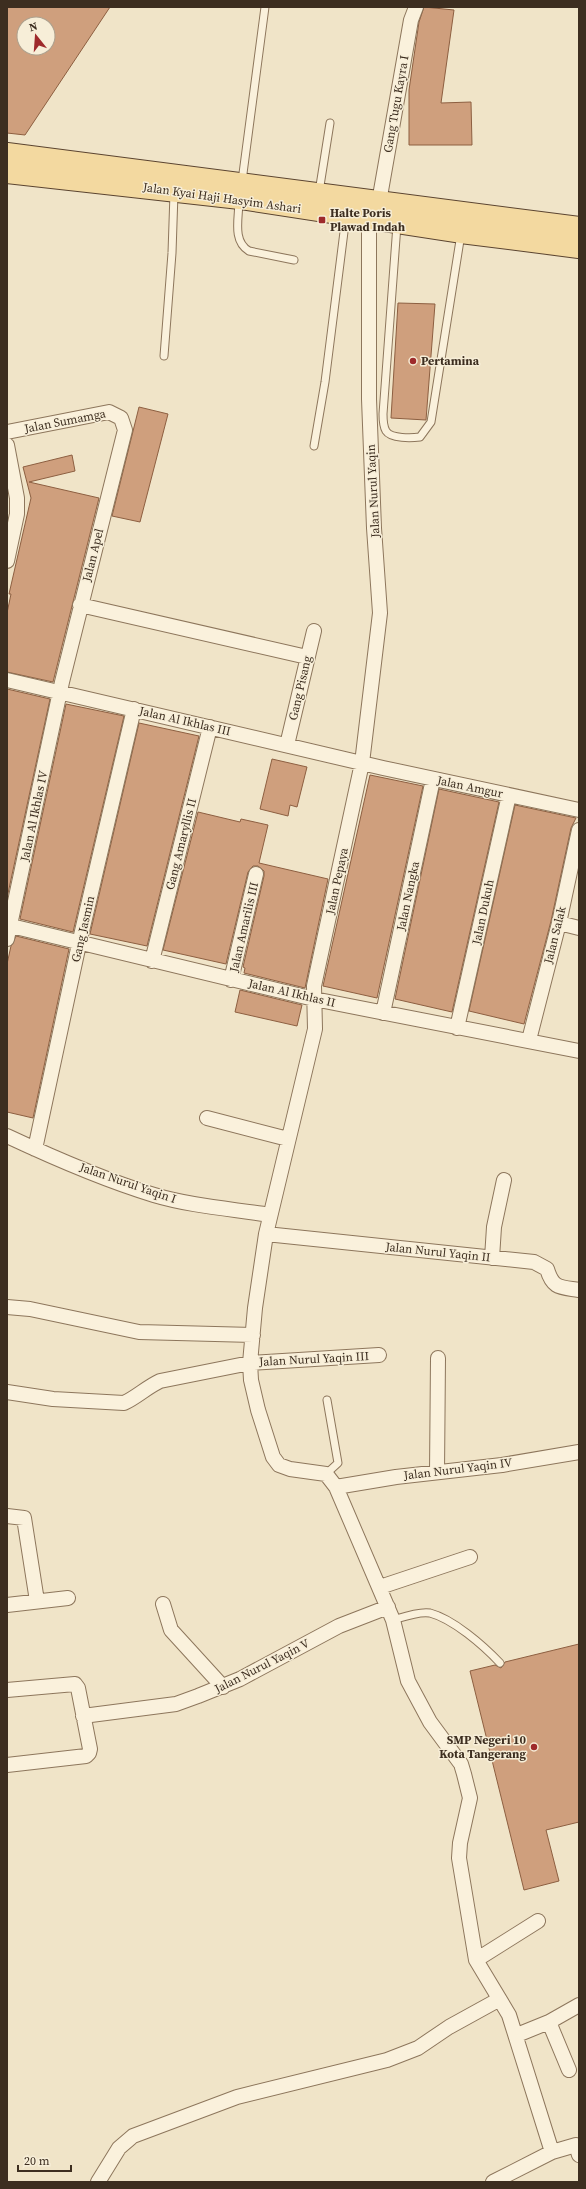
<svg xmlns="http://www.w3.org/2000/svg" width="586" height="2189" viewBox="0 0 586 2189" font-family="'Source Serif 4',serif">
	<rect width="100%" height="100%" fill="#f0e4c8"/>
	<path fill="#cf9f7d" stroke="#8d5f41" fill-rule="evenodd" d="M7 7H110L25 135 7 133ZM24 24H48V48H24Z
		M424 7 454 10 441 103 471 102 472 145H409V90L419 22Z
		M398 303 435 304 426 420 391 418Z
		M139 407 168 414 140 522 112 516Z
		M72 455 75 471 29 482 99 498 53 682 7 672V613L11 594H9L31 498 23 467Z
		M7 689 50 699 7 898Z
		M66 704 124 716 73 932 20 919Z
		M139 723 199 736 147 946 90 934Z
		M272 759 307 767 297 807 290 805 288 816 260 809Z
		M370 775 423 786 377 998 323 986Z
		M439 789 499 802 452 1012 395 999Z
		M515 805 576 818 571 828 551 921 524 1024 469 1011Z
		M198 812 240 822 241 819 268 825 259 863 328 879 305 988 244 973 245 968 243 967 264 876V871L258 866H253L248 872 226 964 163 950Z
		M16 936 69 949 33 1118 7 1112V964L11 946Z
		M240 990 302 1005 297 1026 235 1012Z
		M579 1644V1822L546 1830 559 1881 524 1890 470 1671 495 1665 501 1668 505 1662Z"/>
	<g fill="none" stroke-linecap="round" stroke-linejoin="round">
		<g stroke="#8d765c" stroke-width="9">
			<path id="service" d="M242 181 265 7
				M319 192 330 123
				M239 200C239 218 232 241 249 251L294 260
				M397 225 383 414C383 419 383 426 386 431 391 439 412 438 420 437L431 422 461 234
				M164 356 172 253 174 193
				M314 446 325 382 346 216
				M326 1474 338 1463 327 1400
				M393 1620C403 1617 419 1611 430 1613 453 1619 483 1645 500 1663"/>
		</g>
		<g stroke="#8d765c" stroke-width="16">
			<path id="minor" d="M379 202 411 20 416 7
				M369 218V399L374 528 380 613 362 763 314 986 315 1029 266 1234 255 1308 250 1363 251 1380 258 1410 273 1457 279 1465 290 1469 326 1474 336 1487 393 1620 408 1681 430 1722 461 1764 464 1774 470 1798 460 1843 459 1858 476 1960 509 2015 552 2152
				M7 432 109 412 121 418 125 430 62 682 7 939
				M7 445 17 498V514L7 561
				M80 605 307 657
				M7 680 383 768 579 810
				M287 745 314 631
				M559 923 579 928
				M7 925 314 999 579 1051
				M152 961 210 727
				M231 980 256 874
				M383 1013 433 779
				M457 1028 509 795
				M529 1040 559 923 579 830
				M207 1118 288 1139
				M7 1136C54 1158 104 1180 154 1195 191 1206 232 1209 270 1215
				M35 1149 79 944 134 709
				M266 1234 534 1262 547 1269C553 1289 560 1287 579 1290
				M492 1258 494 1227 504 1180
				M7 1307 30 1309 139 1332 253 1335
				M7 1392 53 1399 124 1403C137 1397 147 1387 160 1381L250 1363 379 1355
				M437 1472 438 1358
				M336 1487 396 1477 502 1465 579 1452
				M7 1516 24 1518 37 1601
				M380 1587 470 1557
				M163 1604 171 1630 223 1687
				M7 1605 68 1598
				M7 1690 75 1684 78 1688 90 1749 89 1753 86 1756 7 1765
				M83 1716 176 1704 198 1696 240 1679 339 1626 388 1607
				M476 1960 538 1921
				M549 2022 569 2070
				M517 2035 549 2022 579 2005
				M98 2182 119 2148 133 2136 237 2097 387 2060 418 2048 449 2027 498 2000
				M493 2182 552 2152 576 2145 579 2155"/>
		</g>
		<g stroke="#5b4430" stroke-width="24">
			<path id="primary" d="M7 154 579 228
				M7 172 240 198 461 232 579 247"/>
		</g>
		<use href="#service" stroke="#faf1dc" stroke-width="7"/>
		<use href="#minor" stroke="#faf1dc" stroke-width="14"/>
		<use href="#primary" stroke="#f3d9a0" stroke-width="22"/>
	</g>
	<g fill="#9e2a2b" stroke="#f7eed8" stroke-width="1.5">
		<rect x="318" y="216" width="8" height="8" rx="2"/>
		<circle cx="413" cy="361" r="4"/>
		<circle cx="534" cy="1747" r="4"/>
	</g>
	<g text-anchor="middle" stroke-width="3" stroke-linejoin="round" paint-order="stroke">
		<g font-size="12" fill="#3d2e20" stroke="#f7eed8">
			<text transform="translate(396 104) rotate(-80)" y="4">Gang Tugu Kayra I</text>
			<text transform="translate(222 198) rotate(8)" y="4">Jalan Kyai Haji Hasyim Ashari</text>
			<text transform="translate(65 421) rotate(-11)" y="4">Jalan Sumamga</text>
			<text transform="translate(373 491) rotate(-93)" y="4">Jalan Nurul Yaqin</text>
			<text transform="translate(93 555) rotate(-76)" y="4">Jalan Apel</text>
			<text transform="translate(300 688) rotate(-77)" y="4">Gang Pisang</text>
			<text transform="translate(185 721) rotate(13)" y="4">Jalan Al Ikhlas III</text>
			<text transform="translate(470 787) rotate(12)" y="4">Jalan Amgur</text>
			<text transform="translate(34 816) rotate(-78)" y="4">Jalan Al Ikhlas IV</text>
			<text transform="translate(181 844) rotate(-76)" y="4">Gang Amaryllis II</text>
			<text transform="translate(337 881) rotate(-78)" y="4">Jalan Pepaya</text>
			<text transform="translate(408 896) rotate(-78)" y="4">Jalan Nangka</text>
			<text transform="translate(483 912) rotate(-78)" y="4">Jalan Dukuh</text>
			<text transform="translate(244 927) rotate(-77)" y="4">Jalan Amarilis III</text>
			<text transform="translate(83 929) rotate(-77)" y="4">Gang Jasmin</text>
			<text transform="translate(555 935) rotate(-76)" y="4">Jalan Salak</text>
			<text transform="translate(292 993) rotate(13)" y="4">Jalan Al Ikhlas II</text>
			<text transform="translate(128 1183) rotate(19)" y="4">Jalan Nurul Yaqin I</text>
			<text transform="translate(438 1252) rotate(6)" y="4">Jalan Nurul Yaqin II</text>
			<text transform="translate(314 1359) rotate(-3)" y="4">Jalan Nurul Yaqin III</text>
			<text transform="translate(458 1469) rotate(-7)" y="4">Jalan Nurul Yaqin IV</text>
			<text transform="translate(262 1666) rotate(-27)" y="4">Jalan Nurul Yaqin V</text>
		</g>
		<g font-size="12" font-weight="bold" fill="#3d2e20" stroke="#f7eed8" text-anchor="start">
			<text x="330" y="217">Halte Poris<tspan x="330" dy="14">Plawad Indah</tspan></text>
			<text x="421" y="365">Pertamina</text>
			<text x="526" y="1744" text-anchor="end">SMP Negeri 10<tspan x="526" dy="14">Kota Tangerang</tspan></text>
		</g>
	</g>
	<rect width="586" height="2189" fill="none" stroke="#3d2e20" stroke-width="16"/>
	<g transform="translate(36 36) rotate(343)"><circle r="19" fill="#f7eed8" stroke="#ada18e"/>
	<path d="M0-3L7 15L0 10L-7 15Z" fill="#9e2a2b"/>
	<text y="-6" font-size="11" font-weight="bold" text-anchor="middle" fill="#3d2e20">N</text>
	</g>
	<path d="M18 2165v6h53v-6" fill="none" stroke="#3d2e20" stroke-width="2"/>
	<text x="24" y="2165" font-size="12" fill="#3d2e20" stroke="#f7eed8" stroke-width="3" paint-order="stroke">20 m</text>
</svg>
